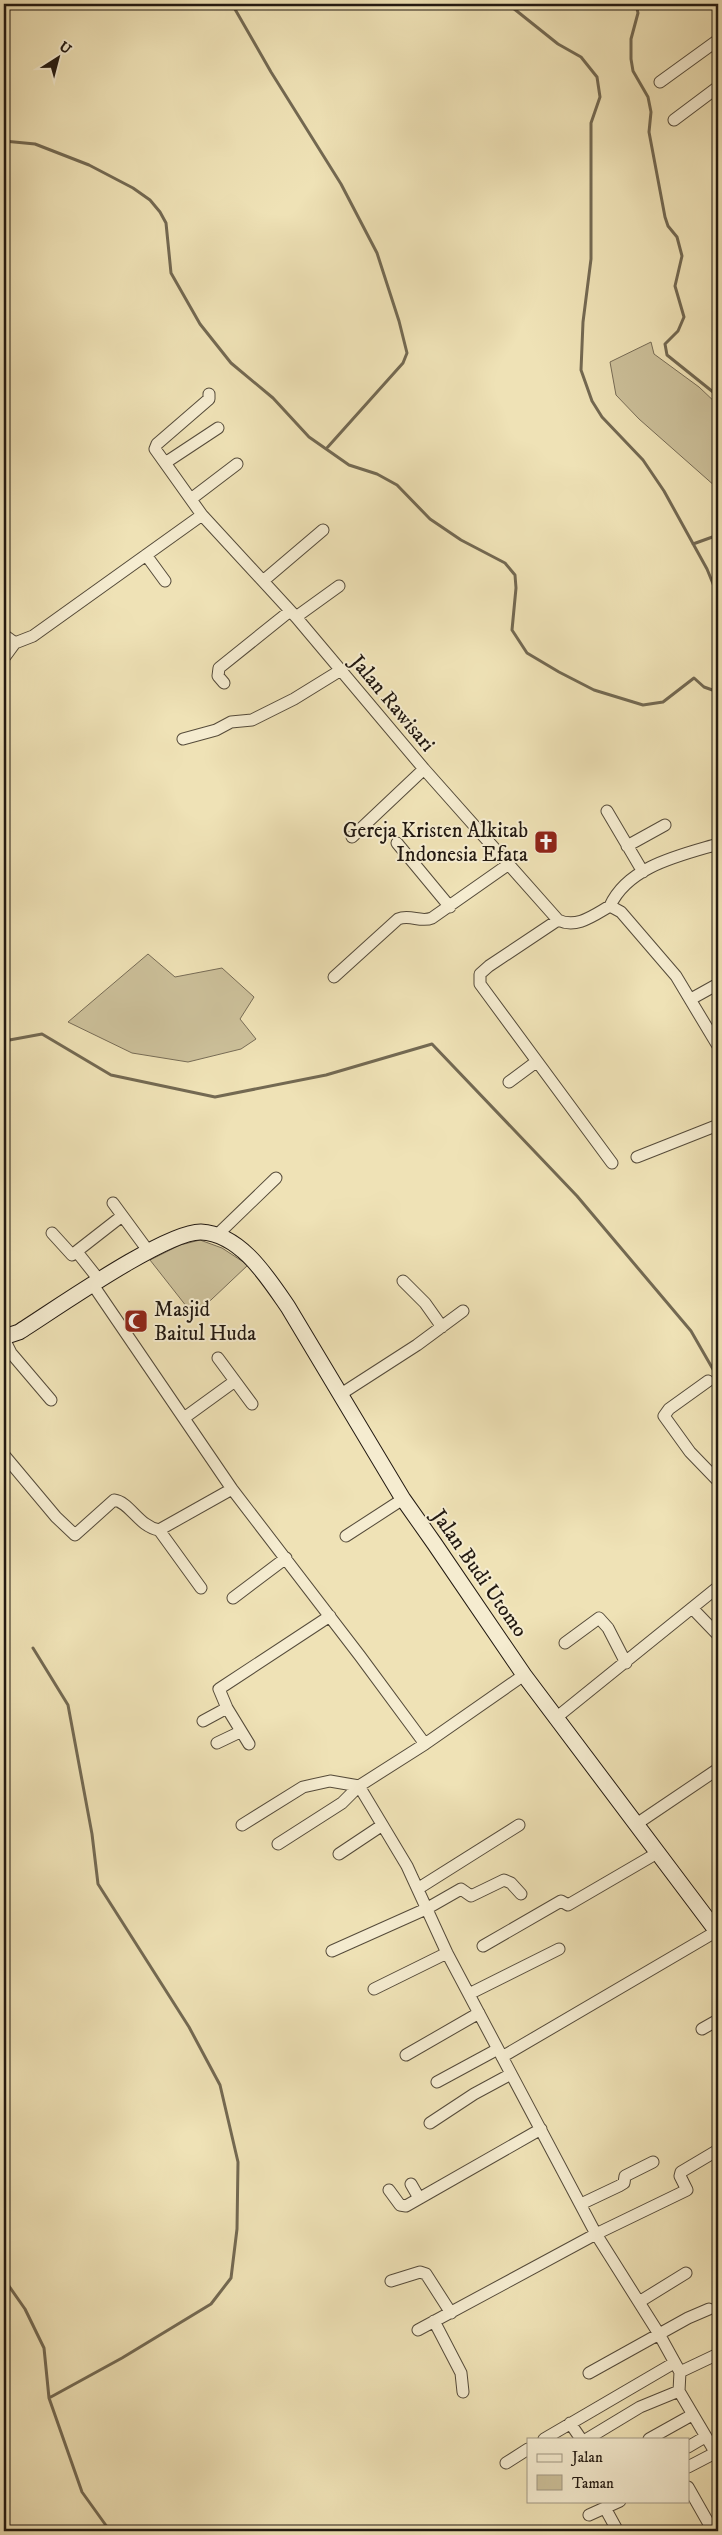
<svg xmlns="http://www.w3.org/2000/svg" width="722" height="2535" viewBox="0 0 722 2535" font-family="'IM FELL DW Pica',serif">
	<rect width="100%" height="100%" fill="#efe2b6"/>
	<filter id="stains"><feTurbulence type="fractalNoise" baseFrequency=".004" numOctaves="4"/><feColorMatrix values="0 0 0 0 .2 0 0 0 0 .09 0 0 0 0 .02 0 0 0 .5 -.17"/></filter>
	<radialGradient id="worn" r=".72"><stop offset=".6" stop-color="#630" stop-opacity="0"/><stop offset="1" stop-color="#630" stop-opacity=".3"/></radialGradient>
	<path fill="#ccc09a" stroke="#776c56" d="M651 342 654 354 699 387 718 405V493L716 487 639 419 616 395 610 362Z
		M148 954 175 977 222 968 254 997 240 1019 256 1039 241 1049 188 1062 132 1053 68 1022Z
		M200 1240 222 1248 248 1265 194 1316 150 1260 180 1245Z"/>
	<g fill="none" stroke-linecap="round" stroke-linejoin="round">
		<path stroke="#736952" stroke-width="3" d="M232 4 271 72 341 184 377 253 399 321 407 353 403 363 326 449
			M508 4 558 44 581 57 597 77 600 97 591 123V259L583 322 581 370 592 401 602 417 643 460 664 491 707 569 718 596
			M636 4 638 13 631 39V59L633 71 648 97 651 112 649 132 665 217 668 226 677 237 682 256 675 286 684 317 678 331 665 344 667 355 718 396
			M4 141 35 144 89 165 133 188 150 200 160 212 166 223 171 273 200 324 231 363 273 398 309 437 349 465 377 474 397 485 430 519 461 540 505 563 515 575 516 588 512 630 527 653 559 672 594 690 643 705 663 702 694 678 704 687 718 692
			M693 544 718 535
			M4 1041 42 1034 111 1075 215 1097 326 1075 432 1044 577 1196 691 1331 718 1378
			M33 1648 68 1705 92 1834 98 1884 189 2027 220 2085 238 2162 237 2229 231 2278 211 2304 122 2358 49 2398 82 2492 110 2531
			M4 2279 25 2309 44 2348 49 2398"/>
		<g stroke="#554b3a" stroke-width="13">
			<path id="street" d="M660 82 718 40
				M674 120 718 87
				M165 463 218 428
				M191 499 237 464
				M202 515 155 449 157 444 209 399V394
				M146 555 165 581
				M263 581 323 530
				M296 617 339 586
				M4 635 15 643 33 636 202 515 296 617 424 769 558 920C577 929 594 915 610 906L621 912 676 976 718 1046
				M4 658 15 643
				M224 683 218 676 219 668 290 611
				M183 739 216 730 231 722 252 720 294 699 341 670
				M607 811 643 872
				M352 837 424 769
				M397 843 450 907
				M627 846 665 825
				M610 906C628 866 681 855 718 844
				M558 920 489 966 480 974V984L612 1163
				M334 977 398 919C410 914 421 923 432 918L509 864
				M691 999 718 984
				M509 1082 536 1062
				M637 1157 718 1125
				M113 1203 149 1252
				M52 1233 72 1255 122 1216
				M216 1236 276 1178
				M77 1252 100 1281
				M403 1281 425 1303 442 1327
				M93 1285 232 1489 360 1656 425 1744
				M4 1339 11 1353 51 1400
				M218 1358 252 1404
				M708 1381 669 1409 664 1416 690 1452 718 1481
				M341 1394 417 1345 463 1311
				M184 1418 235 1381
				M4 1455 56 1517 75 1535 114 1500C130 1502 138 1526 159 1530L232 1489
				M159 1530 201 1588
				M346 1536 403 1499
				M233 1598 286 1558
				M692 1608 718 1635
				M565 1643 599 1618 608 1628 626 1663
				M557 1717 718 1587
				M203 1721 227 1708
				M217 1743 240 1732
				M249 1744 227 1708 219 1689 330 1616
				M638 1823 718 1769
				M242 1825 303 1787 330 1781 359 1786 407 1866 447 1953 596 2234 659 2334 680 2372 679 2391 718 2457
				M278 1844 342 1803 359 1786 425 1744 524 1675
				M339 1854 381 1826
				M419 1888 519 1825
				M483 1946 561 1901 568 1905 659 1852
				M332 1951 426 1909 461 1889 471 1896 504 1880 511 1883 521 1894
				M374 1989 447 1953
				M469 1994 559 1949
				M702 2029 718 2020
				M406 2055 479 2013
				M502 2057 717 1931
				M437 2082 498 2049
				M430 2123 474 2094 511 2074
				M411 2184 419 2198
				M389 2190 400 2205 406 2206 541 2129
				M581 2204 619 2186 624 2183 625 2176 653 2162
				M391 2281 420 2272 426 2274 451 2313
				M639 2302 686 2273
				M434 2321 461 2373 463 2392
				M418 2330 596 2234 687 2190 680 2176 681 2172 718 2150
				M680 2372 718 2354
				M589 2373 688 2318 709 2309
				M570 2423 581 2439
				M544 2439 674 2363
				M587 2439 640 2407 679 2391
				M649 2439 692 2415
				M688 2447 705 2437
				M506 2463 528 2449
				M688 2467 715 2453
				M688 2487 713 2531
				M605 2508 616 2528
				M589 2515 620 2501"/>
		</g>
		<g stroke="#221911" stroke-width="17">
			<path id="secondary" d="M4 1337 19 1332C54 1310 166 1231 201 1232 241 1234 268 1278 288 1307L403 1499 434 1543 524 1675 718 1933"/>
		</g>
		<use href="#street" stroke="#f5ecd0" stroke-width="11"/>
		<use href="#secondary" stroke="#f5ecd0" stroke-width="15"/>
	</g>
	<defs>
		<g id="church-square" transform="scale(1.25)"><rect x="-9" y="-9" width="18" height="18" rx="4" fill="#8f2418" stroke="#f5ecd0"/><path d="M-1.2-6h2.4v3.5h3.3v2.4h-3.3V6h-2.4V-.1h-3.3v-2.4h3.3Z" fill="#fff"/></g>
		<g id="mosque-square" transform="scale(1.25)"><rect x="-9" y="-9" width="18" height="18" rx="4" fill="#8f2418" stroke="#f5ecd0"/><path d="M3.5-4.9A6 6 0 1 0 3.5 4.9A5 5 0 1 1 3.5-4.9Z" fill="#fff"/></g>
	</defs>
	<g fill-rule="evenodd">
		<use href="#church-square" x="546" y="842"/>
		<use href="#mosque-square" x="136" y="1321"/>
	</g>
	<g text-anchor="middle" stroke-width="4" stroke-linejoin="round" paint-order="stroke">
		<g font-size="21" fill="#221911" stroke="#f5ecd0">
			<text transform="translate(393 703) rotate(50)" y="7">Jalan Rawisari</text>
			<text transform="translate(480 1573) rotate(55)" y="7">Jalan Budi Utomo</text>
		</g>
		<g font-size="21" fill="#221911" stroke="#f5ecd0" text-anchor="end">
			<text x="528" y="837">Gereja Kristen Alkitab<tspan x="528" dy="24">Indonesia Efata</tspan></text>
			<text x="154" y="1316" text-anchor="start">Masjid<tspan x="154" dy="24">Baitul Huda</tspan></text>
		</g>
	</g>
	<rect width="722" height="2535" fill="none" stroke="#efe2b6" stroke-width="20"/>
	<rect x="5" y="5" width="712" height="2525" fill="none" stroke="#221911" stroke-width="2.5"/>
	<rect x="10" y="10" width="702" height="2515" fill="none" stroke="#221911"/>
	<rect x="527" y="2438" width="162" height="65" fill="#f5ecd0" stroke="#a19884"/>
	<rect x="537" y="2454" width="25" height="8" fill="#f5ecd0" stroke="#a19884"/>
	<text x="572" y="2462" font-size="15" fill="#221911">Jalan</text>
	<rect x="537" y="2475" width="25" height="15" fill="#ccc09a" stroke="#a19884"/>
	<text x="572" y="2488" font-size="15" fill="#221911">Taman</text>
	<g transform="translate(58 58) rotate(36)" stroke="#f5ecd0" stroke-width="4" paint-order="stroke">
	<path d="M0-4L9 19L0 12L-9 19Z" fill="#221911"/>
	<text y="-8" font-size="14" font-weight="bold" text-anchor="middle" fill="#221911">U</text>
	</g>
	<rect width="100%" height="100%" filter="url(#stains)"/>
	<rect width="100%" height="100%" fill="url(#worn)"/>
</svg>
